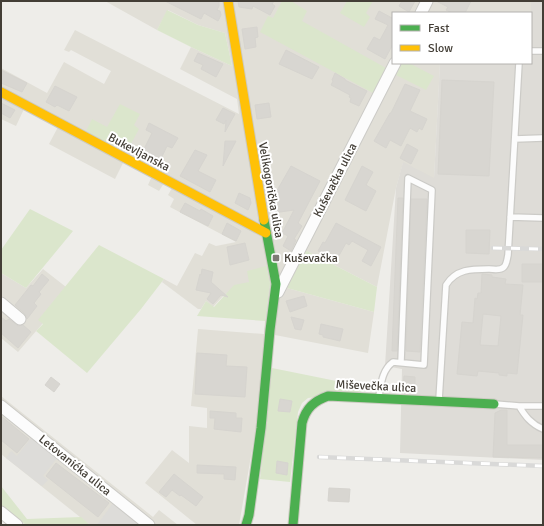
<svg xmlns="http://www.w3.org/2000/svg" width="544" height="526" viewBox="0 0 544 526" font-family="Signika,sans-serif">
	<rect width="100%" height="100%" fill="#eeede9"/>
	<path fill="#e1dfd7" d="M105 1H531V13H393V63H440L434 179 403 163 396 188 377 287 305 250 287 288 374 312 368 353 275 335 255 433 239 525H197L145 483 172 450 189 463V426L207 428V408L191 406 198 329 264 334 265 321 249 282 224 295 213 307 206 301 201 309H198L162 282 164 279 177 286 195 253 202 256 209 243 216 246 236 242 170 207 174 199 168 195 172 188 164 183 159 191 148 185 152 176 124 161 115 179 49 144 58 127 24 109 16 126 1 119V68L47 93 64 62 104 84 111 71 71 50 69 52 64 50 75 30 239 114 237 99 180 69 191 47 232 66 225 33 198 25 168 10 157 30Z
		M43 269 66 287 39 320 43 323 18 352 1 338V273L26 288Z
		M1 396 153 517 159 510 178 525H90L1 454Z"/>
	<path fill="#dedcd7" d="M531 1H543V460L400 453 402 369 385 366 396 188 403 162 434 178 440 63H531Z"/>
	<path fill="#dbe6cc" d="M282 1H291L307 11 302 21 386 68 373 93 260 32 268 16 273 18Z
		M347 1H373L366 13 370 17 364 27 340 13Z
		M167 10 198 25 225 33 232 66 191 47 157 30Z
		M402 63H409L434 76 426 90 396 75Z
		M120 104 140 114 134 125 139 129 127 151 85 133 92 119 107 127Z
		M30 209 73 231 26 288 1 273V250Z
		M99 245 164 279 141 309 87 373 36 331 43 324 38 320Z
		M305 250 377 287 374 312 287 288Z
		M266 266 270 283 265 321 197 316 206 301 214 307 234 285 249 282 247 271Z
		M272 368 366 387V391L308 398 302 403 298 412 290 482 260 479Z
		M1 486 27 519 81 517 90 525H26L1 505Z"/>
	<path fill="#dddcd9" d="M31 438 57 458 43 476 48 480 42 486 6 458 11 451 17 456Z
		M113 503 142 525H97Z"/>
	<path fill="#d8d6d1" stroke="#d6d4cf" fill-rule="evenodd" d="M165 1H219V6L217 10 220 11 221 15 218 21 204 13 201 19Z
		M238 1H274L272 4 275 6 270 15 253 6 252 9 239 7Z
		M402 1H415L409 12 399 6Z
		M436 1H471L465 13H452L446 10 448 7Z
		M379 11 392 18 393 16V44L385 59 367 49 374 37 380 40 388 25 375 19Z
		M257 27 258 37 255 38 256 47 245 49 242 29Z
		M286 50 319 67 312 79 279 64Z
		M198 53 223 64 216 77 201 69 203 65 194 61Z
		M1 70 27 83 22 92 1 83Z
		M335 73 345 79V80L367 91 359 106 350 102 351 98 349 97 350 95 331 85 333 81 332 80Z
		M442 80 494 82 489 176 438 174Z
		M405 84 420 90 410 111 427 119 422 130 419 128 417 132 410 128 401 146 390 140 386 148 374 141 390 113H391Z
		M55 86 77 97 69 111 57 105 55 107 46 102Z
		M1 103 15 110 10 118 1 113Z
		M269 103 271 117 257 119 255 105Z
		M223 108 235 114 225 132 226 120 224 124 216 120Z
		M149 123 178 138 172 148 167 146 158 165 149 160 152 156 143 151 152 133 146 130Z
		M225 141H236L223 166Z
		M407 144 418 150 411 164 400 158Z
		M195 150 207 155 198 171 216 180 210 192 180 176Z
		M291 166 320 181 298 223 302 226 294 239 296 240 291 251 283 246 288 236 282 233 294 210 273 213 271 201Z
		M362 166 373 172 366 185 376 191 366 211 345 200Z
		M239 193 250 198 251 203 248 210 235 203Z
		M398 198H403L397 351H392Z
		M411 199H427L420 352 406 351Z
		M185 203 200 211 201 209 213 216 208 226 180 212Z
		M227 223 241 231 236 241 222 234Z
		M336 223 381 247 371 266 362 261 368 250 352 241 349 245 346 243 336 261 318 251 323 242 325 243Z
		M466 230H490L489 254 466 253Z
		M245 243 249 260 230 265 227 247Z
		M522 264H543V282H522Z
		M202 269 213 272 211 282 228 297 221 295 213 304 207 299 211 293 196 290 200 274 201 275Z
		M42 274 49 280 39 292 41 294 34 303 37 306 27 319 25 314 15 305 31 285 33 286Z
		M482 274 492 275V277L506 279 505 284 523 285 520 315H523L517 374 507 373V376L499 375V373L478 371 477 376 457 374 462 322 473 323 475 298 477 299 478 293H481ZM483 314 501 316 498 346 480 345Z
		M304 296 307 306 290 312 286 301Z
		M1 317 6 321 9 319 18 326 23 325 31 332 18 348 1 333Z
		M291 317 304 320 301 330 295 329Z
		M321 324 343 329 340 341 323 337V335L319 334Z
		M197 353 227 355 226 366 247 367 245 397 195 394Z
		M404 376 415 377V391L403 390Z
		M51 377 60 384 54 392 45 385Z
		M280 399 292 401 290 412 278 411Z
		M501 410H507V445H543V458L493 457 495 413Z
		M210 411 236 413V418H242L241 432 214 429 215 418H210Z
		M1 416 29 439 17 453 1 440Z
		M277 461 288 463 287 475 276 473Z
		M56 463 109 503 98 517 46 476Z
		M197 465 236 467 235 480 224 479V474L197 473Z
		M174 474 203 497 196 506 181 495 180 496 172 490 166 497 159 492Z
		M329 488 350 489 349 502 328 501Z"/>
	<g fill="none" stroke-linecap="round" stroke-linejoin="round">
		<g stroke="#cccbc7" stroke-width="8">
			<path id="lane" d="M531 51H543
				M515 139 543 138
				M510 217 543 218
				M379 396C381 384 382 370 393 362L424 365 432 190 408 178 401 362
				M439 400 446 285C456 269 471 269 489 269 494 269 500 271 504 267 507 264 507 259 508 255L519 63
				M495 404 519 406C525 416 531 424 543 429
				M519 406H543"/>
		</g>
		<g stroke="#cccbc7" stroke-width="13">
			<path id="street" d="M421 13 427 1
				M278 292 395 63
				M1 303 20 319
				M1 406 149 525
				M1 512 17 525"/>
		</g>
		<g stroke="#cccac1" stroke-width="11">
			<path id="fast" d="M246 525 249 515 261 428 270 330 276 284 264 220
				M293 525 302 423C306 408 314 401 328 396L494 404"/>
		</g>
		<g stroke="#cccac1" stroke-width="11">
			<path id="slow" d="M228 1 264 220
				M1 92 266 233"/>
		</g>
		<use href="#lane" stroke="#fcfcfc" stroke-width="5.5"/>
		<use href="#street" stroke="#fcfcfc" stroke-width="11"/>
		<use href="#fast" stroke="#4caf50" stroke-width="9"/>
		<use href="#slow" stroke="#ffc107" stroke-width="9"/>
		<g stroke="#d9d9d8" stroke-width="4.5">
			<path id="rail" d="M493 248 543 249
				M319 457 543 466"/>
		</g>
		<use href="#rail" stroke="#fff" stroke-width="3" stroke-dasharray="9" stroke-linecap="butt"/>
	</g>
	<rect fill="#7f7b75" stroke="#fff" stroke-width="1.5" x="272" y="254" width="8" height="8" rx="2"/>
	<g text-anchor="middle" stroke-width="4" stroke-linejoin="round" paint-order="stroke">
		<g font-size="12" fill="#433e36" stroke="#fff">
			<text transform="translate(139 152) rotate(28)" y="4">Bukevljanska</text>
			<text transform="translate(335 180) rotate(-63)" y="4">Kuševačka ulica</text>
			<text transform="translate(271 190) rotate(80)" y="4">Velikogorička ulica</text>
			<text transform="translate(376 386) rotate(3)" y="4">Miševečka ulica</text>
			<text transform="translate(75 465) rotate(39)" y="4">Letovanićka ulica</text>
		</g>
		<g font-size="12" fill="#433e36" stroke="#fff" text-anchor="start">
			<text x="284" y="262">Kuševačka</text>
		</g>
	</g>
	<rect width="544" height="526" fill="none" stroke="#433e36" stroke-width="4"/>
	<rect x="392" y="12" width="140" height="52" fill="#ffffff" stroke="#b4b2af"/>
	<rect x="400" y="25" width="20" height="6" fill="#4caf50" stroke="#b4b2af"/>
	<text x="428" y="32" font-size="12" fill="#433e36">Fast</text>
	<rect x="400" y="45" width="20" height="6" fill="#ffc107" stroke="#b4b2af"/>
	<text x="428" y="52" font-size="12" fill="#433e36">Slow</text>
</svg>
